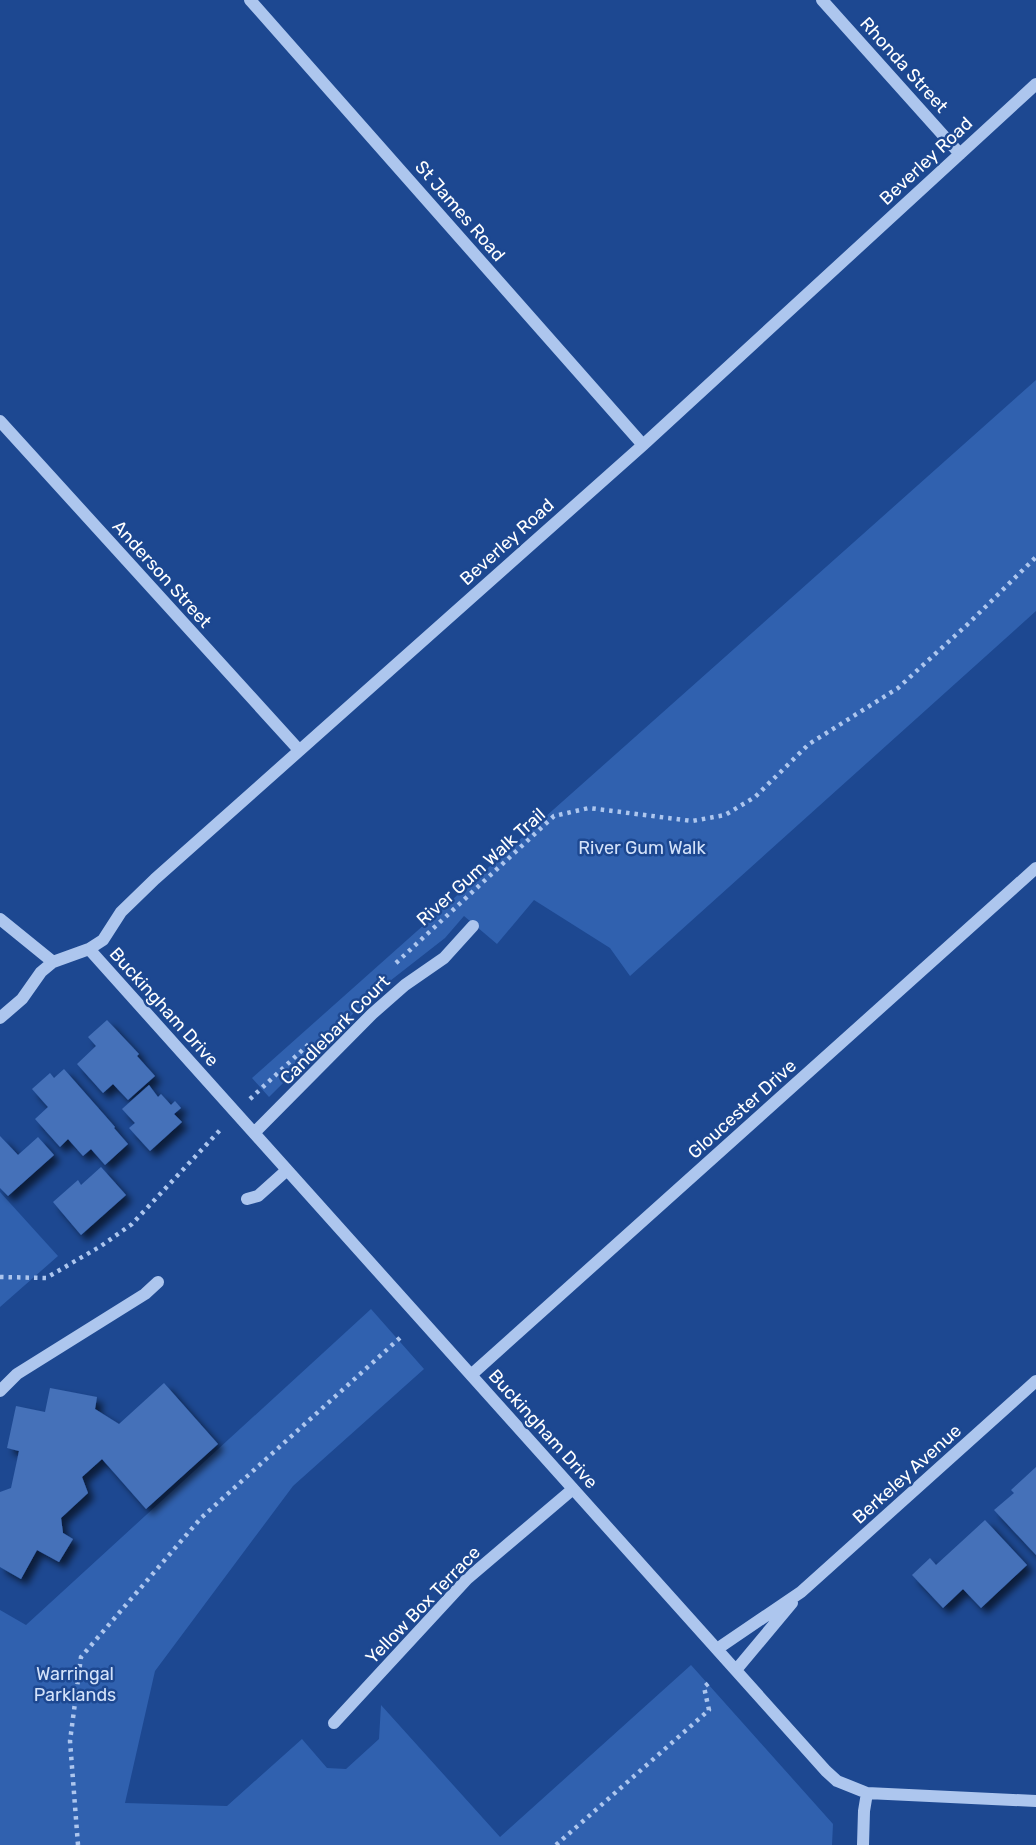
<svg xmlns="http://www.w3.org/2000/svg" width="1036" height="1845" viewBox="0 0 1036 1845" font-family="Rubik,sans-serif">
	<defs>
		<filter id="shadow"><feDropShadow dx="6" dy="6" stdDeviation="3.5" flood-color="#0009"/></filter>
	</defs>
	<rect width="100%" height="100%" fill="#1d4891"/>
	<path fill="#3061af" d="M1036 380V611L630 976 610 948 534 900 497 944 464 916 445 938 372 995 269 1097 252 1078Z
		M0 1192 58 1256 0 1307Z
		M371 1309 424 1369 293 1486 155 1671 125 1803 227 1806 302 1739 327 1768 346 1769 379 1739 381 1705 500 1837 691 1665 833 1824 832 1845H0V1610L26 1625Z"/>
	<path fill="#4571b9" filter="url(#shadow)" d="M107 1020 139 1054 137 1056 155 1076 128 1100 113 1084 103 1093 77 1064 96 1046 88 1037Z
		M64 1069 115 1127 114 1128 128 1144 105 1165 91 1149 83 1156 68 1139 60 1147 35 1119 48 1107 32 1089 50 1073 54 1078Z
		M149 1085 158 1097 161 1094 171 1105 175 1101 181 1108 174 1114 182 1122 150 1151 129 1128 135 1123 122 1109Z
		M0 1136 18 1155 38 1137 54 1155 8 1196 0 1188Z
		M101 1167 126 1195 81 1235 53 1202 78 1180 81 1185Z
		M164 1383 218 1444 146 1509 102 1459 82 1477 88 1493 61 1518 63 1533 73 1539 59 1562 37 1550 21 1579 0 1567V1492L11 1488 19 1451 7 1448 16 1406 45 1412 50 1388 97 1397 95 1409 119 1424Z
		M1036 1467V1555L994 1510 1014 1493 1011 1490Z
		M985 1520 1027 1565 981 1608 963 1589 943 1608 912 1575 930 1558 936 1565Z"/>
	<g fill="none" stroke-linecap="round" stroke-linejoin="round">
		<path stroke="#adc6ee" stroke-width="4.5" stroke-dasharray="3.5 5" stroke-linecap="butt" d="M396 963 554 816 589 808 692 821 725 815 755 797 809 744 898 688 969 623 1036 557
			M250 1099 310 1043
			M0 1277 46 1278 101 1246 132 1224 222 1128
			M78 1845 70 1741 81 1657 201 1518 402 1336
			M556 1845 709 1710 704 1687 710 1682"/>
		<path stroke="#adc6ee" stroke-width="12" d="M250 0 643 445
			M822 0 960 154
			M0 421 299 750
			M0 919 53 962
			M89 949 826 1771 837 1781 867 1793 1036 1801
			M0 1018 22 999 41 972 53 962 89 949 103 940 121 912 155 879 643 445 1036 84
			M254 1133 372 1014 405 985 444 958 473 926
			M247 1199 258 1196 287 1170
			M471 1375 1036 868
			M0 1391 17 1374 145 1294 158 1282
			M717 1649 801 1592 1036 1381
			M736 1670 792 1603
			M334 1723 467 1579 573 1489
			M863 1845 864 1811 867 1793"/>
	</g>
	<g text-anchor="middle" stroke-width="5" stroke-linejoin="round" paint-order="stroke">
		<g font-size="18" fill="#fff" stroke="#1d4891">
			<text transform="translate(904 65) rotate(48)" y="6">Rhonda Street</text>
			<text transform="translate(926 161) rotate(-43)" y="6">Beverley Road</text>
			<text transform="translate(460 211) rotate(49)" y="6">St James Road</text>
			<text transform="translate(507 542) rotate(-42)" y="6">Beverley Road</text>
			<text transform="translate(162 574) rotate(48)" y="6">Anderson Street</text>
			<text transform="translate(481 867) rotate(-42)" y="6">River Gum Walk Trail</text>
			<text transform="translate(164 1007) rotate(48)" y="6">Buckingham Drive</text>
			<text transform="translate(335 1030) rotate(-45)" y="6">Candlebark Court</text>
			<text transform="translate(742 1109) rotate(-42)" y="6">Gloucester Drive</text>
			<text transform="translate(543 1429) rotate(48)" y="6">Buckingham Drive</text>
			<text transform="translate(907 1474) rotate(-42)" y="6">Berkeley Avenue</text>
			<text transform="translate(423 1605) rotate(-46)" y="6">Yellow Box Terrace</text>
		</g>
		<g font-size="18" fill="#d3e2fa" stroke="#1d4891">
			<text x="642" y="854">River Gum Walk</text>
			<text x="75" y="1680">Warringal<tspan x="75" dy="21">Parklands</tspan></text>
		</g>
	</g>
</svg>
